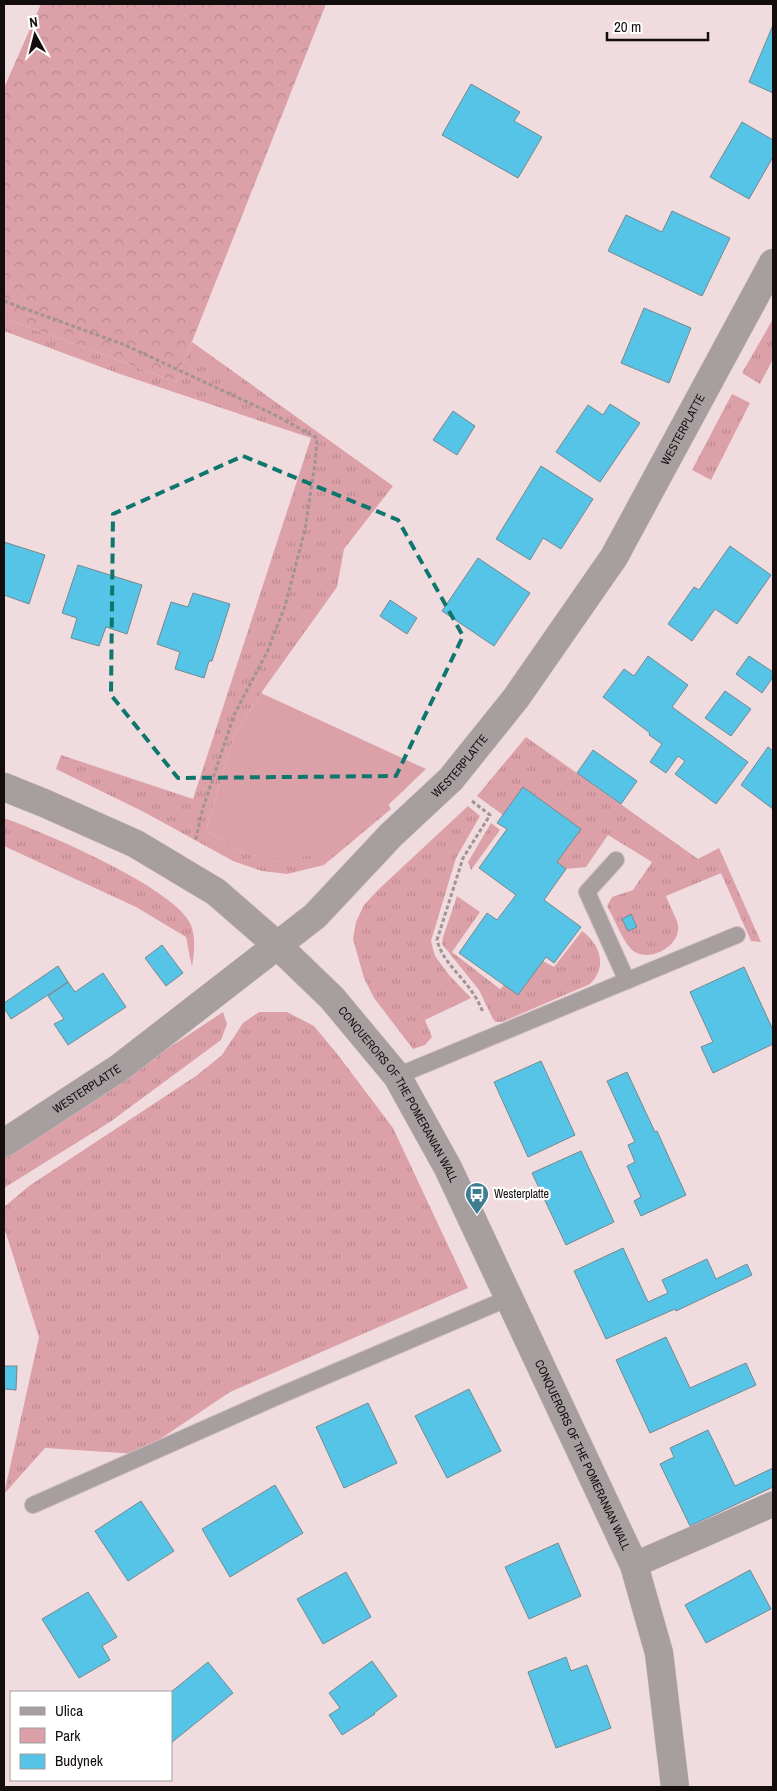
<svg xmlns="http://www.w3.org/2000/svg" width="777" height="1791" viewBox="0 0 777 1791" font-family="'Archivo Narrow',sans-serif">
	<defs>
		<pattern id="grass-tufts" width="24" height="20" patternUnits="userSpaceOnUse" patternTransform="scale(1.25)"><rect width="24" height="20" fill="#dca0a9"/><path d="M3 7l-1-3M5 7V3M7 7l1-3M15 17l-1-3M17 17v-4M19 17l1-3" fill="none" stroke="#bc8990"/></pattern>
		<pattern id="forest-crowns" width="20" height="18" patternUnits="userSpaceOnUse" patternTransform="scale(1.25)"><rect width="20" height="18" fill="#dca0a9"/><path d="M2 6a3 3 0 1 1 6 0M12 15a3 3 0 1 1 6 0" fill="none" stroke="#bc8990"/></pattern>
	</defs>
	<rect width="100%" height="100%" fill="#f0dcdf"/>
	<path fill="url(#grass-tufts)" d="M4 318 176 382 192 342 393 486 344 549 337 587 261 693 234 736 206 830C218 838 232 849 246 853 306 870 346 844 388 804L391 809 324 865 287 874 262 871 233 861 144 812 56 769 61 755 193 799 311 438 120 374 4 331Z
		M773 319V359L760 384 742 373Z
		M732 394 750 403 711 480 692 470Z
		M526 737 698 859 719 848 761 942 751 941 721 873 666 896C669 905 676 916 678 925 681 948 645 965 630 948 622 939 614 918 607 906L612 897 633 890 652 862 608 835 586 867 566 869 557 862 581 829 523 787 503 815 477 796Z
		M468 806 480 816 456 858 431 941 435 956 449 975 471 998 425 1020 432 1037 425 1045 413 1049 374 998 364 978 353 939 356 922 364 905 379 889Z
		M4 818C43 832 176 888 191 925 196 938 194 954 192 967L186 937 136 907 4 846Z
		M491 823 500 830 471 870 468 862Z
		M457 896 480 912 452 952 500 989 504 985 518 995 543 961 554 967 582 931C600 944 608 967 590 984L502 1022H496L493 1019 479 990 442 944 443 937Z
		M223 1012 227 1024 221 1040 110 1122 4 1188V1157Z
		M259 1012H287L314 1026 338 1055 393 1128 468 1288 230 1392 138 1454 45 1448 4 1494 39 1337 4 1227V1207L29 1186 196 1076 222 1055 243 1023Z"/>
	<path fill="url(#forest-crowns)" d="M41 4H326L176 382 4 318V88Z"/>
	<path fill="#dca0a9" d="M261 693 426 769C397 796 368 828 332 847 308 861 272 861 246 853 232 849 218 838 206 830L234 736Z"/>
	<path fill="#55c4e6" stroke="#76888e" d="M773 25V93L749 82Z
		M471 84 520 112 514 121 542 137 518 178 442 135Z
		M742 122 773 140V157L749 199 710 177Z
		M672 211 730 238 702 296 608 251 626 215 662 232Z
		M644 308 691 328 669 383 621 363Z
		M610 404 640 423 600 482 556 452 588 405 603 415Z
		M453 411 475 426 457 455 433 440Z
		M541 466 593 499 561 549 543 538 530 560 496 539Z
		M4 542 45 555 29 604 4 595Z
		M730 546 771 575 737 624 715 609 692 641 668 624 694 587 699 590Z
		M478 558 530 593 494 646 442 611Z
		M78 565 142 585 127 634 106 627 99 646 71 638 77 618 62 613Z
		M193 593 230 604 212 661H209L204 678 175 669 180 652 157 644 171 602 188 607Z
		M390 600 417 618 407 634 380 616Z
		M648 656 688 685 672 707 748 762 716 804 675 774 685 761 678 756 666 773 650 762 662 744 649 735 650 733 603 697 624 669 634 676Z
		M749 656 773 672V677L762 693 736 674Z
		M725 691 751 709 731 736 705 718Z
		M768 747 773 751V809L741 785Z
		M593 750 637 781 621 804 577 773Z
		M523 787 581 829 557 862 566 869 544 900 581 927 554 963 546 957 518 995 459 953 487 913 497 920 516 895 479 868 507 829 497 823Z
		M631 914 637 927 628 931 622 919Z
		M162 945 183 973 166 986 145 958Z
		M58 966 68 982 11 1019 4 1008V1003Z
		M744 967 773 1030V1044L713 1073 701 1047 713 1042 690 992Z
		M103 973 126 1007 68 1045 54 1024 64 1019 48 996 68 982 75 992Z
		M541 1061 575 1135 528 1157 494 1082Z
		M627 1072 655 1132 657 1131 686 1195 641 1216 634 1201 641 1197 627 1166 635 1162 628 1145 635 1142 607 1081Z
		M581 1151 614 1222 566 1245 532 1173Z
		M623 1248 648 1302 668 1293 662 1280 707 1259 716 1279 747 1264 752 1275 676 1311 675 1309 606 1339 574 1271Z
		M666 1337 690 1388 746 1363 756 1385 650 1433 616 1360Z
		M4 1366H17L16 1390 4 1389Z
		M469 1389 501 1451 447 1478 415 1416Z
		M368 1403 397 1463 344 1488 316 1427Z
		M708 1430 735 1486 773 1468V1487L690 1526 660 1464 674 1457 670 1448Z
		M275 1485 303 1533 230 1577 202 1529Z
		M141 1501 174 1551 128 1581 95 1531Z
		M558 1543 581 1596 529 1619 505 1567Z
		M750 1570 771 1609 706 1643 685 1605Z
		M346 1572 371 1617 323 1644 297 1599Z
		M88 1592 117 1637 102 1646 110 1660 79 1678 42 1619Z
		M566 1657 571 1671 587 1665 611 1728 556 1748 528 1672Z
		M372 1661 397 1696 374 1713 375 1714 342 1735 329 1715 340 1708 329 1693Z
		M208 1662 233 1693 171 1743V1692Z"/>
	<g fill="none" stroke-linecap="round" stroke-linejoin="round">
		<g stroke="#cdbbbe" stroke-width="18">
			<path id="service" d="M616 860 587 892 627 981
				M397 1076 737 935
				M33 1505 274 1398 509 1298"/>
		</g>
		<g stroke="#cdbbbe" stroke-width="26">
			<path id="pedestrian" d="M634 1565 773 1504"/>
		</g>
		<g stroke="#cdbbbe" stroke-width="29">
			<g id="minor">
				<path id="s1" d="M4 787 44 803 136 844 216 892 277 945 332 998 397 1076 448 1168 634 1565 659 1653 675 1787"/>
				<path id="s2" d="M4 1143 119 1068 315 916 391 835 451 779 516 698 614 557 773 263"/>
			</g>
		</g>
		<path stroke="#a29395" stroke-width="3" stroke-dasharray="4 2.5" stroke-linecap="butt" d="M4 301 125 345 275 415 317 438 315 463 305 530 285 606 268 650 234 715 203 808 195 842
			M472 801 490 815 463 858 437 940C443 963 462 975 474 995 478 1000 480 1006 483 1012"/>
		<use href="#service" stroke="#a79ea0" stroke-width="16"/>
		<use href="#pedestrian" stroke="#a79ea0" stroke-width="25"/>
		<use href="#minor" stroke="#a79ea0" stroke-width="28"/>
	</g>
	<path fill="none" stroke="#0f766e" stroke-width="4" stroke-dasharray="10 6" stroke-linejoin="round" d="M243 456 398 520 463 636 396 776 178 778 111 695 113 514Z"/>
	<defs>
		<g id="bus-pin" transform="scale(1.25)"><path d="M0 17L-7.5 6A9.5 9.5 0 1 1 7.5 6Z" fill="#3d7c91" stroke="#fff"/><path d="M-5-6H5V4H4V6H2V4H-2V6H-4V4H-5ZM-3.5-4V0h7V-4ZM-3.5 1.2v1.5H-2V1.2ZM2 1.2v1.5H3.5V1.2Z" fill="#fff"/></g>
	</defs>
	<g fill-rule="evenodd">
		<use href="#bus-pin" x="477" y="1194"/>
	</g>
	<g text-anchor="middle" stroke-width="4.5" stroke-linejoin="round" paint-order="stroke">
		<g font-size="12" fill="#140d0e" stroke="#fff">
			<text dy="4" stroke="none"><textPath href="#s2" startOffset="999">WESTERPLATTE</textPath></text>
			<text dy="4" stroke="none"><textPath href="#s2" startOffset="594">WESTERPLATTE</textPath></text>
			<text dy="4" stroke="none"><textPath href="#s2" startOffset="99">WESTERPLATTE</textPath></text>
			<text dy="4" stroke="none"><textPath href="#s1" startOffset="512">CONQUERORS OF THE POMERANIAN WALL</textPath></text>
			<text dy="4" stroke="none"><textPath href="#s1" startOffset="918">CONQUERORS OF THE POMERANIAN WALL</textPath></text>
		</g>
		<g font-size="12" fill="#140d0e" stroke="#fff" text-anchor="start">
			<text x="494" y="1198">Westerplatte</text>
		</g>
	</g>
	<rect width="777" height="1791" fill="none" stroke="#140d0e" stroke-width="10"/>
	<rect x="10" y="1691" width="162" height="90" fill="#ffffff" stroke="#a19e9f"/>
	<rect x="20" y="1707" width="25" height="8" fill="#a79ea0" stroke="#a19e9f"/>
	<text x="55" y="1716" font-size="15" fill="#140d0e">Ulica</text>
	<rect x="20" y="1728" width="25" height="15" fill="#dca0a9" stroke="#a19e9f"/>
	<text x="55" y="1741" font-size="15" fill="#140d0e">Park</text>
	<rect x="20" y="1754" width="25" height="15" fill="#55c4e6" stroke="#a19e9f"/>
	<text x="55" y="1766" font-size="15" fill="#140d0e">Budynek</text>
	<g transform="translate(35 35) rotate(353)" stroke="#ffffff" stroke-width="4" paint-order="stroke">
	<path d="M0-4L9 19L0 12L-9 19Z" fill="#140d0e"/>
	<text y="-8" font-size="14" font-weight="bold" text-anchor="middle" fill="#140d0e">N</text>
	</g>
	<path d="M607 32v8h101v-8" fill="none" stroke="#140d0e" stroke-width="2.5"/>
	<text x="614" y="32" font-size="15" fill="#140d0e" stroke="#ffffff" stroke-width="4" paint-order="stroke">20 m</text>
</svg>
